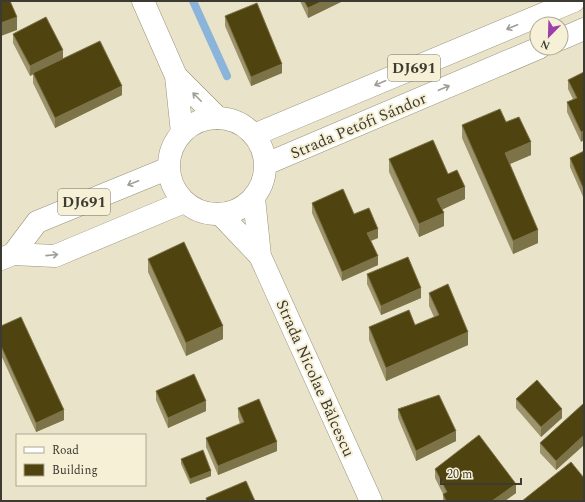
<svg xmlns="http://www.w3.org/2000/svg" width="585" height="502" viewBox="0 0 585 502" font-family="Spectral,serif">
	<rect width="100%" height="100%" fill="#e9e3c9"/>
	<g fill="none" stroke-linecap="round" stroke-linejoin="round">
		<path stroke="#8ab4d9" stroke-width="8" d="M193 1 227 76"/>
		<g stroke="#97917a" stroke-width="23">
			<path id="minor" d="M143 1 176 76 182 133
				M176 76 218 118
				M254 198 260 256
				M221 215 260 256 371 501"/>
		</g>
		<g stroke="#97917a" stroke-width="23">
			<path id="major" d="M561 39 584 29
				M169 166a48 48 0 1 1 96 0a48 48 0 1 1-96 0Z
				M254 135 574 1
				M266 164 539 48
				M13 254 37 222 169 168
				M1 259 13 254 55 256 184 202"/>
		</g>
		<use href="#minor" stroke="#fff" stroke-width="22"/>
		<use href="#major" stroke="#fff" stroke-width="22"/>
	</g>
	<path fill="#9c936c" d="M300 1H343L308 18Z
		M225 16 282 73 251 86 225 26Z
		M13 34 63 59 122 95 55 128 33 83V74L30 76 13 43Z
		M584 72 581 142 567 112V102L573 99 568 89V80Z
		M506 122 531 155 510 164 538 243 513 254 462 138V125Z
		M584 151V199L570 167V158Z
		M389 159 448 174 465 199 442 209 444 226 419 237 389 172Z
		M312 203 354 214 378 238 371 241 378 265 342 281 312 213Z
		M148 259 223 339 186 356 148 272Z
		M367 274 421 298 381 315 367 284Z
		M429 293 468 345 386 381 369 340V327L415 325 434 317 429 306Z
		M1 326 64 420 36 432 1 355Z
		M156 391 206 411 168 428 156 400Z
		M516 399 562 418 541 437 516 408Z
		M584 405V445L556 470 540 453V443Z
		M238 408 277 451 218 475 206 447V438L240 424 238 417Z
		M398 409 456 441 416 461 398 418Z
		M181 459 211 476 190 484 181 464Z
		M435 469 516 493 505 501H443V494L435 478Z"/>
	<path fill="#7d7348" d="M323 1H343L308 18V8Z
		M17 17V30L1 36V23Z
		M63 50V59L30 76V66Z
		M282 64V73L251 86V77Z
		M122 86V95L55 128V118Z
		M584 131V140L581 142V132Z
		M531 142V155L505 166V153Z
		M465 187V199L437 212V199Z
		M444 213V226L419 237V224Z
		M378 229V238L367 242V233Z
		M538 230V243L513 254V241Z
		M378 256V265L342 281V272Z
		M421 288V298L381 315V306Z
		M223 326V339L186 356V343Z
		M468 332V345L386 381V368Z
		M206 401V411L168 428V418Z
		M562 409V418L541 437V427Z
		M64 410V420L36 432V423Z
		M456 431V441L416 461V451Z
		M584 435V445L556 470V461Z
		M277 442V451L218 475V466Z
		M211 471V476L190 484V479Z
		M516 484V493L505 501H492Z"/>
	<path fill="#4f4310" stroke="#7d7348" d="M1 1H10L17 17 1 23Z
		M304 1H323L308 8Z
		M257 3 282 64 251 77 225 16Z
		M46 17 63 50 30 66 13 34Z
		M100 41 122 86 55 118 33 73Z
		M584 72V131L581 132 567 102 577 98 568 80Z
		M500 109 506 122 519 117 531 142 505 153 538 230 513 241 462 125Z
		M433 140 448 174 457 170 465 187 437 199 444 213 419 224 389 159Z
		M584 151V190L570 158Z
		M343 189 354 214 369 208 378 229 367 233 378 256 342 272 312 203Z
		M184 242 223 326 186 343 148 259Z
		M408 257 421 288 381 306 367 274Z
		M448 284 468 332 386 368 369 327 409 310 415 325 439 315 429 293Z
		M21 317 64 410 36 423 1 346V326Z
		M194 374 206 401 168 418 156 391Z
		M537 380 562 409 541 427 516 399Z
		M439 395 456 431 416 451 398 409Z
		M259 399 277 442 218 466 206 438 244 422 238 408Z
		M583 404 584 405V435L556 461 540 443Z
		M479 435 516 484 492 501H446L443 494 447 492 435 469Z
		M203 450 211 471 190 479 181 459Z
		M571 462 584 478V501H522Z
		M246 481 255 501H207L206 498Z"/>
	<defs><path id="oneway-shaft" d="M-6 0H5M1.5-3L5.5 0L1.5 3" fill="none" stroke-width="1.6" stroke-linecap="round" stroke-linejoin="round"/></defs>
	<g stroke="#9e9d98">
		<use href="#oneway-shaft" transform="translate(512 27) rotate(157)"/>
		<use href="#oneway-shaft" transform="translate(380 83) rotate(157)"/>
		<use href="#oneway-shaft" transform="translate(444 88) rotate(-23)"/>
		<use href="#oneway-shaft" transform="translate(197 97) rotate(-135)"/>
		<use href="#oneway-shaft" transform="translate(133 183) rotate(158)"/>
		<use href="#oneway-shaft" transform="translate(52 255) rotate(-6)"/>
	</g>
	<g text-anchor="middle" stroke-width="4" stroke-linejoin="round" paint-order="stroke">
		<g fill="#f6f0d6" stroke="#747162" stroke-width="1">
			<rect x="388" y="55" width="52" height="26" rx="3"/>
			<rect x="58" y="189" width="52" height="26" rx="3"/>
		</g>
		<g font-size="15" font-weight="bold" fill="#3d3b31">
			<text x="414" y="73">DJ691</text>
			<text x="84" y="207">DJ691</text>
		</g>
		<g font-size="16" fill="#3d3b31" stroke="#f6f0d6">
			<text transform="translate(358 125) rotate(-23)" y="6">Strada Petőfi Sándor</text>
			<text transform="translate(316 378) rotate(66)" y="6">Strada Nicolae Bălcescu</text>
		</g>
	</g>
	<rect width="585" height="502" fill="none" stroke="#3d3b31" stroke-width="4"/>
	<rect x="16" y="434" width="130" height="52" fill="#f6f0d6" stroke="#aca894"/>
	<rect x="24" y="447" width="20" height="6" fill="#ffffff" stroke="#aca894"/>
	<text x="52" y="454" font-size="12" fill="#3d3b31">Road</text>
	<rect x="24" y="464" width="20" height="12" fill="#4f4310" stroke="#aca894"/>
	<text x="52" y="474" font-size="12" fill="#3d3b31">Building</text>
	<g transform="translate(549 36) rotate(203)"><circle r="19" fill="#f6f0d6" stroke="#aca894"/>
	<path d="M0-3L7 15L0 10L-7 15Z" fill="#9c3fa8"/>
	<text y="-6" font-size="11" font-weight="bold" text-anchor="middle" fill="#3d3b31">N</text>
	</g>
	<path d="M441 478v6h80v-6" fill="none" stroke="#3d3b31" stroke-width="2"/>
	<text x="447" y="478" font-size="12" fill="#3d3b31" stroke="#f6f0d6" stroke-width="3" paint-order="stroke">20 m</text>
</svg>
